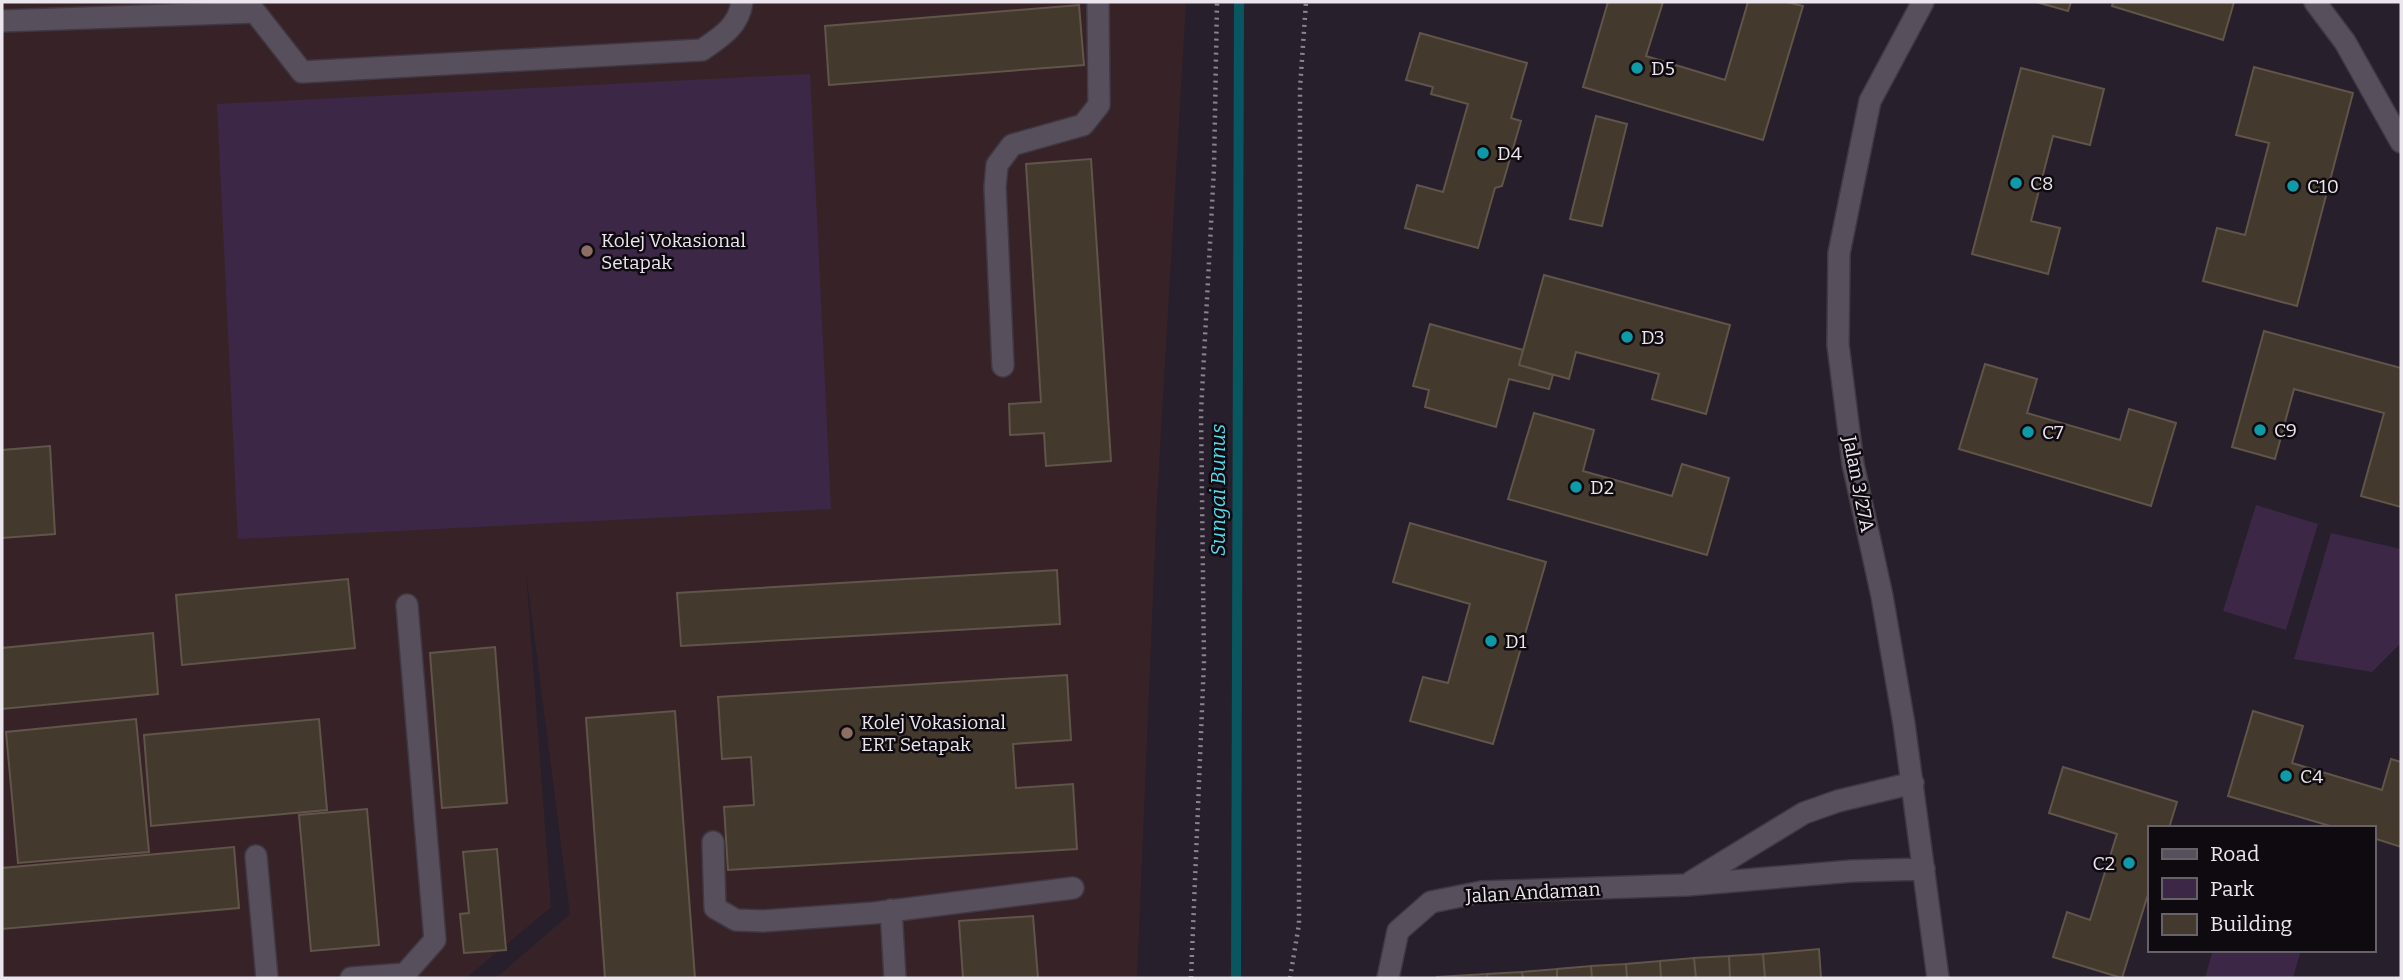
<svg xmlns="http://www.w3.org/2000/svg" width="2403" height="980" viewBox="0 0 2403 980" font-family="Bitter,serif">
	<rect width="100%" height="100%" fill="#271f2b"/>
	<path fill="#372327" d="M2 2H1186L1157 500 1137 978H496L570 914 526 572 551 907 466 978H2Z"/>
	<path fill="#3d2747" d="M810 74 831 509 238 539 217 104Z
		M2256 505 2318 524 2286 630 2223 611Z
		M2331 533 2401 549V643L2372 672 2294 659Z
		M2213 950H2301L2293 978H2205Z"/>
	<g fill="none" stroke-linecap="round" stroke-linejoin="round">
		<path stroke="#08565f" stroke-width="10" d="M1236 978 1239 2"/>
	</g>
	<path fill="#44392d" stroke="#605548" stroke-width="2" d="M1608 2H1663L1646 56 1725 80 1748 2H1787L1803 6 1763 140 1583 87Z
		M2036 2H2071L2068 11Z
		M2113 2H2234L2223 40 2112 6Z
		M1079 5 1084 65 829 85 825 26Z
		M1420 33 1527 63 1511 118 1521 121 1502 186 1495 188 1478 248 1405 228 1417 185 1443 192 1468 104 1431 94 1433 87 1406 80Z
		M2254 67 2353 93 2297 306 2203 281 2217 228 2245 235 2269 143 2236 135Z
		M2021 68 2104 89 2090 145 2053 136 2031 221 2060 228 2048 274 1972 254Z
		M1596 116 1627 124 1602 226 1570 219Z
		M1091 159 1111 461 1046 466 1044 433 1010 435 1009 404 1041 402 1026 164Z
		M1544 275 1730 325 1706 414 1652 399 1659 374 1576 352 1569 379 1519 365Z
		M1430 324 1523 350 1519 365 1553 375 1549 389 1509 379 1496 427 1425 407 1429 390 1413 386Z
		M2264 331 2401 368V507L2361 496 2384 413 2294 389 2275 459 2232 447Z
		M1985 364 2037 379 2027 413 2120 440 2129 409 2176 423 2151 506 1959 449Z
		M1534 413 1594 430 1583 471 1672 496 1682 464 1729 478 1707 555 1508 499Z
		M50 446 55 534 2 538V450Z
		M1410 523 1546 562 1493 744 1410 721 1423 677 1448 683 1470 604 1393 582Z
		M1057 570 1060 624 681 646 677 593Z
		M348 579 355 648 182 665 176 595Z
		M153 633 158 694 2 709V648Z
		M495 647 507 803 442 808 430 653Z
		M1067 675 1071 740 1013 744 1016 788 1073 784 1077 849 728 870 724 807 754 805 751 757 722 759 718 697Z
		M675 711 695 978H605L586 718Z
		M2253 711 2303 726 2292 763 2382 790 2391 759 2401 762V847L2373 838V828H2337L2228 796Z
		M136 719 149 852 18 863 6 732Z
		M319 719 327 810 151 826 144 735Z
		M2063 767 2177 802 2169 828H2149V891L2122 978 2053 957 2067 912 2090 920 2117 834 2049 813Z
		M367 809 379 945 311 951 299 815Z
		M234 847 239 908 2 929V868Z
		M497 849 506 950 464 953 460 914 469 913 463 852Z
		M1033 916 1038 978H963L959 921Z
		M1819 949 1821 978H1765L1763 954Z
		M1763 954 1765 978H1730L1729 956Z
		M1729 956 1730 978H1696L1694 958Z
		M1694 958 1696 978H1661L1660 961Z
		M1660 961 1661 978H1627L1626 964Z
		M1626 964 1627 978H1592L1591 966Z
		M1591 966 1592 978H1557V969Z
		M1557 969V978H1523L1522 972Z
		M1522 972 1523 978H1488L1487 974Z
		M1487 974 1488 978H1437V977Z"/>
	<g fill="none" stroke-linecap="round" stroke-linejoin="round">
		<g stroke="#403943" stroke-width="24">
			<path id="minor" d="M1923 2 1870 101 1839 253 1838 345 1853 464 1882 596 1904 724 1938 978
				M2315 2 2345 42 2401 142
				M2 21 255 12 302 72 702 50C721 37 739 26 742 2
				M1003 366 995 187 997 165 1012 145 1083 125 1099 105 1098 2
				M713 842 715 908 736 920 763 921 874 913 1073 888
				M256 856 267 978
				M1691 882 1804 813 1838 801 1913 783
				M891 910 895 978
				M351 978 405 974 435 940 407 605
				M1388 978 1398 931 1431 902 1481 892 1687 885 1852 871 1924 869"/>
		</g>
		<path stroke="#8b848e" stroke-width="4.5" stroke-dasharray="2 5" stroke-linecap="butt" d="M1191 978 1204 661 1201 412 1214 168 1217 2
			M1290 978 1299 924 1300 88 1306 2"/>
		<use href="#minor" stroke="#584f5d" stroke-width="21"/>
	</g>
	<g fill="#0f9aa8" stroke="#0e0a0f" stroke-width="2.5">
		<circle cx="1637" cy="68" r="7"/>
		<circle cx="1483" cy="153" r="7"/>
		<circle cx="2016" cy="183" r="7"/>
		<circle cx="2293" cy="186" r="7"/>
		<circle cx="1627" cy="337" r="7"/>
		<circle cx="2260" cy="430" r="7"/>
		<circle cx="2028" cy="432" r="7"/>
		<circle cx="1576" cy="487" r="7"/>
		<circle cx="1491" cy="641" r="7"/>
		<circle cx="2286" cy="776" r="7"/>
		<circle cx="2129" cy="863" r="7"/>
	</g>
	<g fill="#8d6e63" stroke="#0e0a0f" stroke-width="2.5">
		<circle cx="587" cy="251" r="7"/>
		<circle cx="847" cy="733" r="7"/>
	</g>
	<g text-anchor="middle" stroke-width="5" stroke-linejoin="round" paint-order="stroke">
		<g font-size="19" fill="#ebe5ed" stroke="#0e0a0f" text-anchor="start">
			<text x="1651" y="75">D5</text>
			<text x="1497" y="160">D4</text>
			<text x="2030" y="190">C8</text>
			<text x="2307" y="193">C10</text>
			<text x="601" y="247">Kolej Vokasional<tspan x="601" dy="22">Setapak</tspan></text>
			<text x="1641" y="344">D3</text>
			<text x="2274" y="437">C9</text>
			<text x="2042" y="439">C7</text>
			<text x="1590" y="494">D2</text>
			<text x="1505" y="648">D1</text>
			<text x="861" y="729">Kolej Vokasional<tspan x="861" dy="22">ERT Setapak</tspan></text>
			<text x="2300" y="783">C4</text>
			<text x="2115" y="870" text-anchor="end">C2</text>
		</g>
		<g font-size="19" fill="#ebe5ed" stroke="#0e0a0f">
			<text transform="translate(1859 484) rotate(79)" y="7">Jalan 3/27A</text>
			<text transform="translate(1533 892) rotate(-3)" y="7">Jalan Andaman</text>
		</g>
		<g font-size="21" font-style="italic" fill="#54d9ea" stroke="#0e0a0f">
			<text transform="translate(1218 490) rotate(-90)" y="7">Sungai Bunus</text>
		</g>
	</g>
	<rect width="2403" height="980" fill="none" stroke="#ebe5ed" stroke-width="7"/>
	<rect x="2148" y="826" width="228" height="126" fill="#0e0a0f" stroke="#666268" stroke-width="2"/>
	<rect x="2162" y="849" width="35" height="10" fill="#584f5d" stroke="#666268" stroke-width="2"/>
	<text x="2210" y="861" font-size="21" fill="#ebe5ed">Road</text>
	<rect x="2162" y="878" width="35" height="21" fill="#3d2747" stroke="#666268" stroke-width="2"/>
	<text x="2210" y="896" font-size="21" fill="#ebe5ed">Park</text>
	<rect x="2162" y="914" width="35" height="21" fill="#44392d" stroke="#666268" stroke-width="2"/>
	<text x="2210" y="931" font-size="21" fill="#ebe5ed">Building</text>
</svg>
